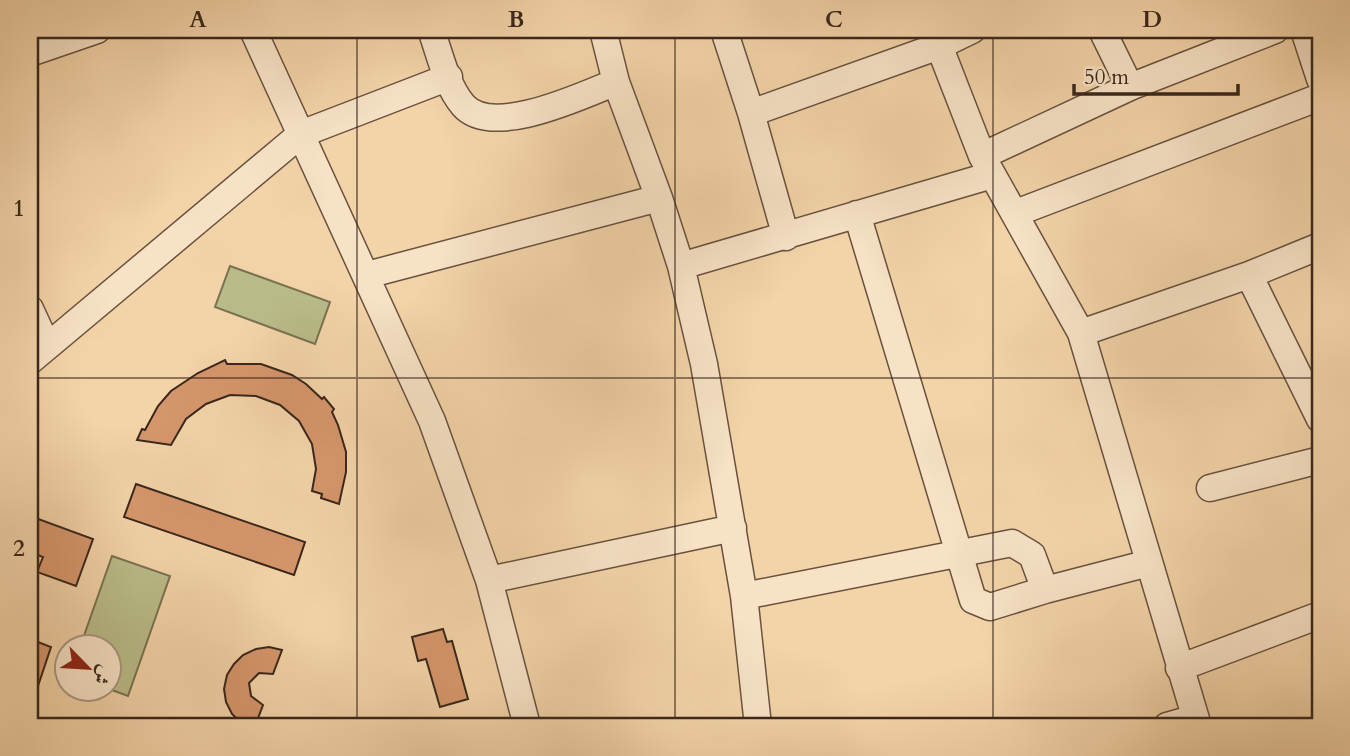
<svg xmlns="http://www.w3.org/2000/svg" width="1350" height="756" viewBox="0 0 1350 756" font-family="Cardo,Amiri,serif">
	<rect width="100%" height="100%" fill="#f3d3a8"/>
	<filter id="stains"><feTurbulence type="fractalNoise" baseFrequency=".00286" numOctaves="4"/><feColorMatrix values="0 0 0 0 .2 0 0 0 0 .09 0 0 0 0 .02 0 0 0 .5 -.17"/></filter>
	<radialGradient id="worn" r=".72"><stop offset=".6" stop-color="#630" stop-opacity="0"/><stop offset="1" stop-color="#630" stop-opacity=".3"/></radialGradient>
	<path fill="#b9bc89" stroke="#797252" stroke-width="2" d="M230 266 330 302 315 344 215 307Z
		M112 556 170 576 128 696 109 689 108 648 80 647Z"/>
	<path fill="#d6966c" stroke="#39271c" stroke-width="2" d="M225 360 227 364H261L292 375 306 384 322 399 324 397 334 409 332 412 338 425 346 452V472L339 504 321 498 322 494 312 491 316 469 312 444 299 421 280 405 256 396 230 395 206 404 186 419 171 445 137 440 142 429 145 430 158 406 171 391 198 373Z
		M136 484 305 542 294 575 124 517Z
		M30 516 93 539 76 586 37 572 43 557 30 552Z
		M443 629 447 642 452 641 468 699 440 707 426 659 418 661 412 637Z
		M30 639 51 647 30 710Z
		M269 647 282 650 273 674 259 673 249 683 251 696 263 705 255 726H245L232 714 226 702 224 689 227 675 234 664 243 655 256 649Z"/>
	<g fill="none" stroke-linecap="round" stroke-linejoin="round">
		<g stroke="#68523f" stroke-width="29">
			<path id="minor" d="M253 30 432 421 489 580 527 726
				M431 30C440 54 446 85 463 105 492 139 583 95 616 82
				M603 30 616 82 659 198 681 266 704 364 744 596 758 726
				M724 30 751 113 786 237
				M933 30 982 156 1081 333 1198 726
				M1102 30 1130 87
				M1304 30 1320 79
				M30 53 97 30
				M751 113 939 46 972 30
				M982 156 1130 87 1275 30
				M1016 213 1320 97
				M857 214 973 600 990 607 1045 590 1149 563
				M681 266 992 175
				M367 275 659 198
				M1249 275 1320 419
				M30 309 47 346
				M1081 333 1249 275 1320 246
				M30 361 301 134 449 77
				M1210 488 1320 460
				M489 580 733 528
				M744 596 1012 543 1032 555 1045 590
				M1179 668 1320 615
				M1167 726 1195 718"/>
		</g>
		<use href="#minor" stroke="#f7e2c6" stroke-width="26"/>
	</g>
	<path fill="none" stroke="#39271c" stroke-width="2" stroke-opacity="0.55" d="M357 30V726M675 30V726M993 30V726M30 378H1320"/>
	<rect width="1350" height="756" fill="none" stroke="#f3d3a8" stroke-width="77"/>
	<g transform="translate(88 668) rotate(115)"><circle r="33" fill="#f7e2c6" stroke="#ab9782" stroke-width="2"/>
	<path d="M0-5L12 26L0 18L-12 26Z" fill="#8f2418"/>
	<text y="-10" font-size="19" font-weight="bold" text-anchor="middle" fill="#39271c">ش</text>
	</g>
	<path d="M1074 84v10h164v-10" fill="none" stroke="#39271c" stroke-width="3.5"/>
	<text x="1084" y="84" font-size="21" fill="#39271c" stroke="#f7e2c6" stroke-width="5" paint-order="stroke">50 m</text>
	<rect x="38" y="38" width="1274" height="680" fill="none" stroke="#39271c" stroke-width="2.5"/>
	<g font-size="23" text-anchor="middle" font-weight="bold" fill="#39271c">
		<text x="198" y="27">A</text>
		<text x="516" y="27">B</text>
		<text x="834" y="27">C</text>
		<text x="1152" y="27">D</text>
		<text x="19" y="216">1</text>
		<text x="19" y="556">2</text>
	</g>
	<rect width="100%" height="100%" filter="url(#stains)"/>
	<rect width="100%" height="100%" fill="url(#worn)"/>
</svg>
